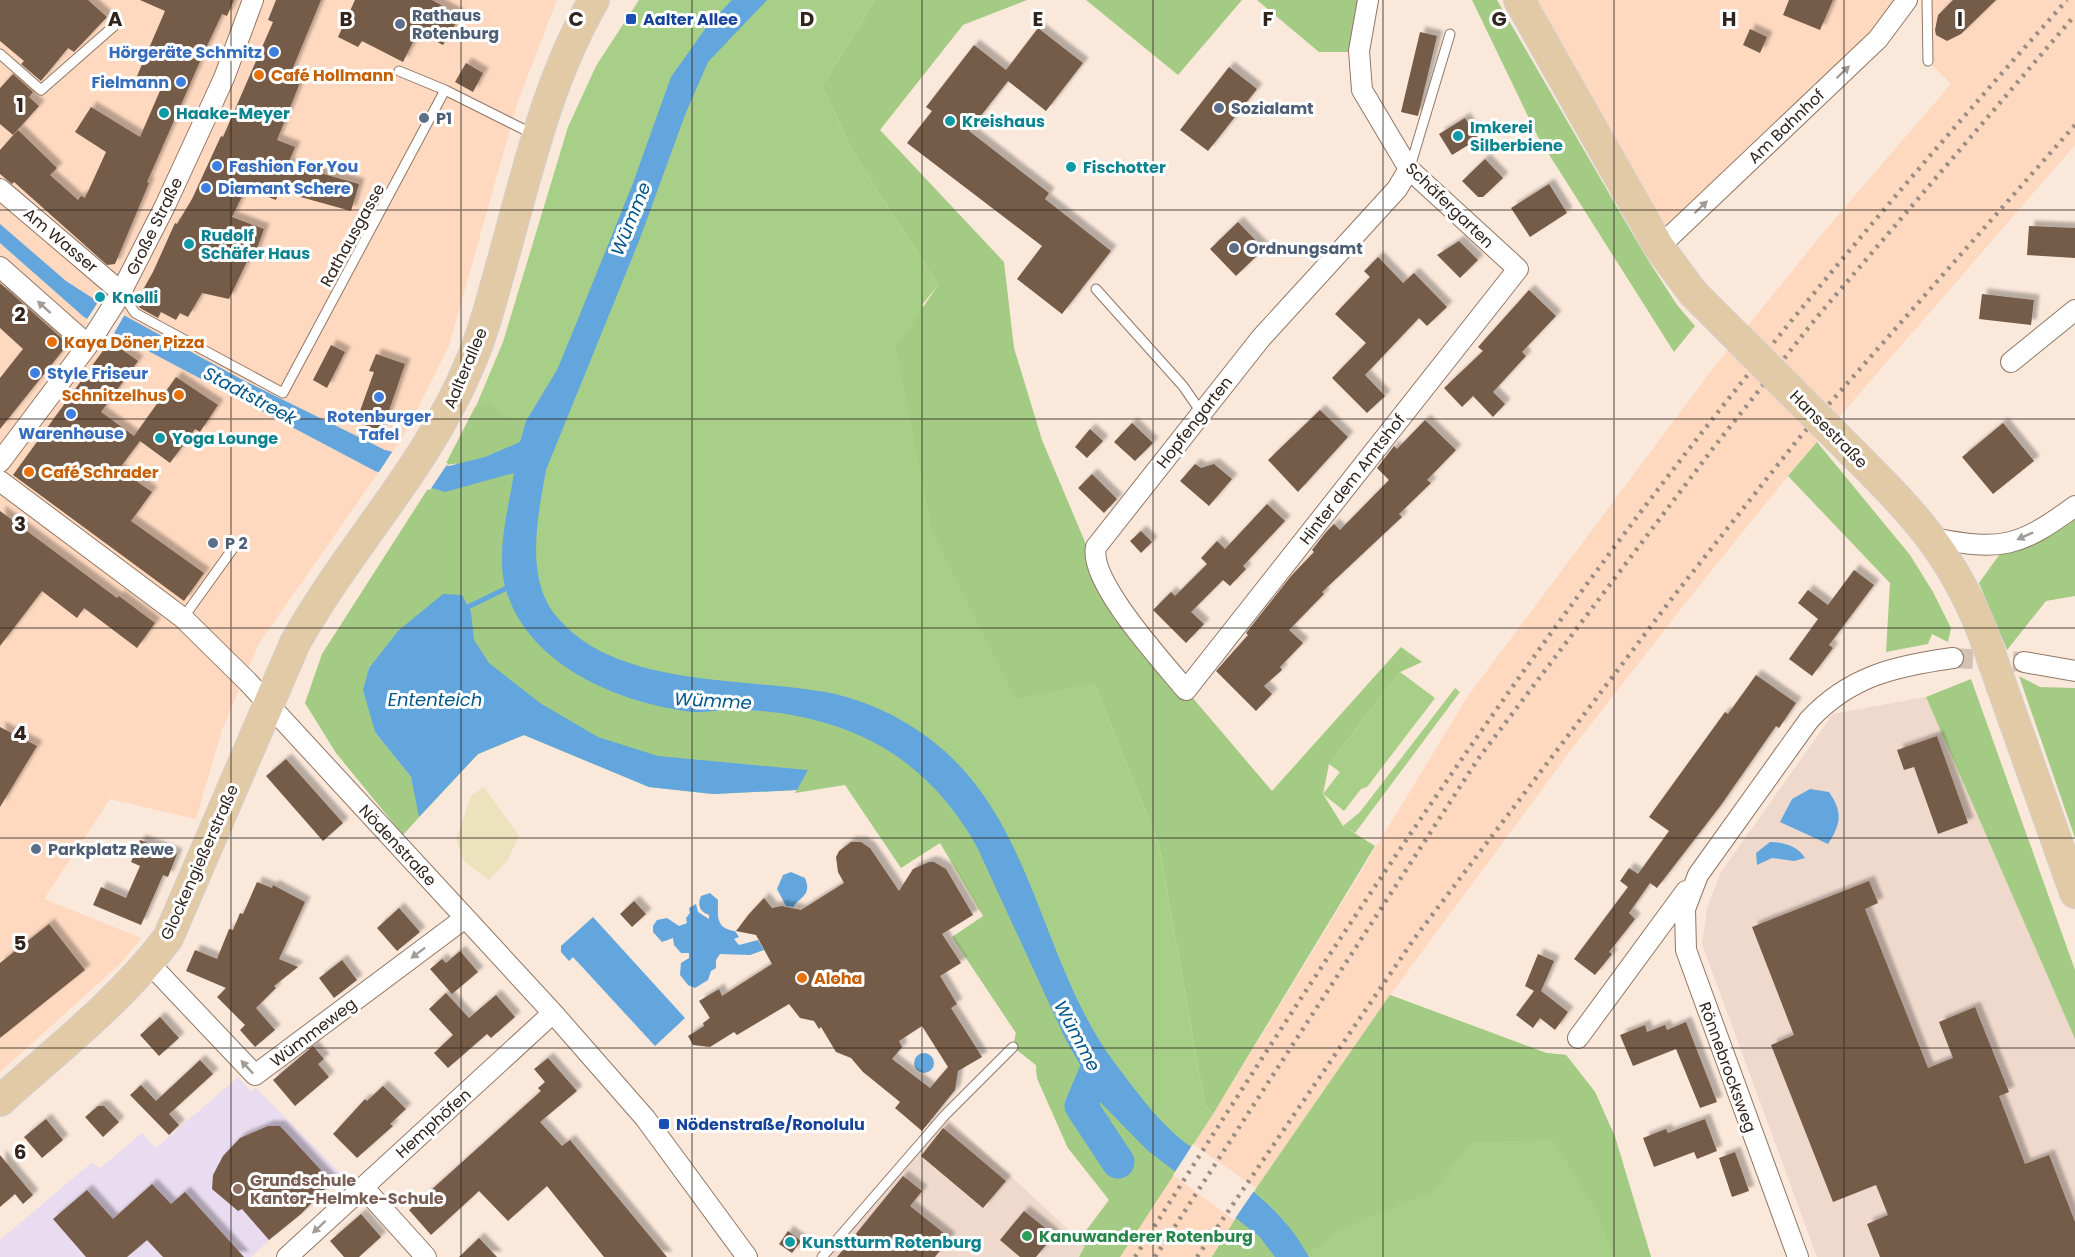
<svg xmlns="http://www.w3.org/2000/svg" width="2075" height="1257" viewBox="0 0 2075 1257" font-family="Poppins,sans-serif">
	<defs>
		<filter id="shadow"><feDropShadow dx="5.5" dy="-5.5" stdDeviation="1.5" flood-color="#0004"/></filter>
	</defs>
	<rect width="100%" height="100%" fill="#fae8db"/>
	<path fill="#fed8bf" d="M0 0H557L518 101 449 346 403 437 258 645 222 730 196 819 110 799 44 899 141 938 122 962 0 1072Z
		M1519 0H1907L1659 247Z
		M1927 0H2075V145L1788 476 1695 591 1577 742 1390 995 1236 1218 1212 1257H1120L1233 1082 1468 696 1712 370 1822 234 1951 84 1928 61Z"/>
	<path fill="#efd9cc" d="M1926 697 2075 1039V1257H1817L1702 944 1707 908 1721 872 1833 714Z
		M947 1117 1086 1246 1079 1257H826Z"/>
	<path fill="#eadcf0" d="M238 1077 251 1092 255 1087 341 1174 251 1257H0V1240L91 1163 100 1168 142 1133 156 1148Z"/>
	<path fill="#a7cf87" d="M639 0H875L822 86 854 154 938 285 922 305 1094 683 1159 845 1205 1106 1213 1114 1139 1228 1068 1148 1037 1078 1036 1065 1013 1047 1017 1029 986 916 939 841 846 781 797 790 713 794 649 787 524 735 478 754 406 831 458 449 503 342 568 127 596 66Z
		M1400 672 1435 698 1367 787 1361 789 1344 811 1323 794 1340 772 1329 764Z
		M1455 688 1460 692 1355 833 1343 826 1360 812Z
		M1390 995 1546 1053 1566 1055 1595 1092 1615 1137 1651 1257H1212L1236 1218Z"/>
	<path fill="#a3cb83" d="M875 0H1027L963 25 880 130 1004 262 1014 348 1042 440 1096 568 1186 690 1272 791 1401 647 1422 662 1400 672 1329 764 1323 794 1343 826 1375 846 1213 1114 1205 1106 1159 845 1094 683 1015 699 933 534 896 347 938 285 854 154 822 86Z
		M1086 0H1242L1178 75Z
		M1257 0H1359L1351 52H1319Z
		M1472 0H1497L1643 252 1677 305 1695 326 1674 352 1538 137Z
		M490 403 507 418 525 421 520 442 469 462 445 465 475 407Z
		M1817 442 1910 555 1933 592 1951 628 1948 642 1932 634 1928 644 1886 652 1890 583 1788 476Z
		M515 473C508 513 493 559 508 598 536 669 623 704 693 712 705 713 717 710 729 710 764 709 800 715 832 725 897 745 945 789 977 847L1081 1071 1102 1104 1117 1120 1175 1173 1120 1257H1079L1085 1246 1079 1240 1109 1200 1068 1148 1037 1078 1036 1065 1013 1047 1016 1033 952 937 983 916 940 843 901 868 845 785 795 793 807 770 658 756 598 737 540 703 489 663 474 640 471 612 369 668 364 690 375 732 411 777 419 817 403 835 336 753 305 703 322 654 429 487Z
		M2075 506V596L2046 601 2007 650 1979 583 2007 544Z
		M2019 676 2040 687 2075 688V838Z
		M1971 679 2075 970V1039L1926 697Z
		M1390 995 1546 1053 1566 1055 1595 1092 1615 1137 1651 1257H1615L1596 1211 1553 1140 1473 1142 1431 1192 1341 1230 1308 1254 1278 1211 1255 1190Z
		M1236 1218 1259 1236 1275 1257H1212Z"/>
	<path fill="#ece2bd" d="M484 787 519 836 507 861 489 880 464 861 456 839 471 796Z"/>
	<path fill="#62a6dd" d="M732 0H767L708 62 685 115 639 241 546 470C538 516 524 578 557 617 617 688 741 677 825 692 848 696 879 707 899 719 1035 793 1032 951 1114 1062 1133 1087 1153 1115 1177 1136 1187 1145 1200 1152 1211 1160 1251 1188 1286 1214 1309 1257H1275L1259 1236 1147 1150 1102 1104 1066 1040 977 847C945 789 897 745 832 725 800 715 764 709 729 710 717 710 705 713 693 712 623 704 536 669 509 599 493 559 508 513 514 473L445 492 375 471 84 317 0 243V224L66 281 94 299 239 378 385 450 449 466 485 457 520 442 526 421 557 370 576 324 633 183 671 77 708 25Z
		M443 594 462 595 471 612 474 640 489 663 540 703 598 737 658 756 808 770 797 790 713 794 649 787 524 735 478 754 419 817 411 777 375 732 363 690 369 668 398 631Z
		M1810 789 1829 792C1843 812 1841 824 1828 844L1780 822 1792 799Z
		M1770 842C1784 842 1798 846 1805 858L1794 861 1772 858 1757 865 1756 853Z
		M791 872 805 878C812 895 801 896 793 907L786 906 777 889 783 875Z
		M710 893 718 900C718 916 715 928 735 931L739 937 734 939 739 945 758 940 764 950 750 955 720 954 716 960V968L711 971 708 980 695 988 688 985 680 975 681 963 689 958V953H681L674 945 673 938 662 942 653 932V926L657 920 667 918 679 926 687 923 686 918 690 913 689 908 696 904 698 912 709 919V915C700 912 697 905 701 896Z
		M593 917 685 1018 655 1046 573 957 569 961 561 952V946Z
		M914 1063a10 10 0 1 1 20 0a10 10 0 1 1-20 0Z"/>
	<path fill="#fae8db" d="M100 299 125 314 113 335 86 321Z
		M394 449 448 463 430 490 377 475Z
		M1193 1144 1256 1188 1234 1220 1173 1175Z"/>
	<g fill="none" stroke-linecap="round" stroke-linejoin="round">
		<path stroke="#62a6dd" stroke-width="5" d="M468 607 513 585"/>
		<path stroke="#62a6dd" stroke-width="33" d="M1095 1073 1081 1106 1118 1162"/>
	</g>
	<path fill="#755b49" fill-rule="evenodd" filter="url(#shadow)" d="M0 0H88L107 17 74 52 68 48 41 81 21 64 24 61 0 41Z
		M140 0H234L227 16 222 14 205 50 147 182 149 183 115 264 107 265 14 182 12 184 0 174V150L18 130 57 168 50 175 78 200 81 196 85 198 106 152 75 132 91 107 140 137 162 86 137 76 165 11Z
		M276 0H321L290 75 301 80 277 140 295 147 288 164 359 184 351 211 279 191 276 200 246 188 232 217 264 229 255 254 251 253 229 299 202 293 188 317 180 313 176 320 161 312 158 318 140 308 136 302 153 272 175 223 177 224 192 199 221 136 223 137 273 22 268 20Z
		M355 0H432L460 16 443 45 418 32 403 62 362 41 358 47 338 37Z
		M1789 0H1833L1820 30 1783 15Z
		M1953 0H1996L1961 34 1947 41 1936 35 1935 30 1938 15Z
		M1038 28 1083 63 1046 111 1008 81 969 131 1049 193 1045 199 1111 251 1062 314 1017 279 1042 246 907 143 932 111 926 107 974 45 1006 70Z
		M1750 29 1767 37 1760 53 1743 45Z
		M1420 32 1437 36 1418 116 1401 112Z
		M466 63 483 73 473 92 455 82Z
		M1229 67 1257 89 1208 151 1180 130Z
		M13 74 33 92 29 97 39 106 13 135 0 124V88Z
		M1465 118 1478 139 1452 155 1439 134Z
		M1485 159 1503 178 1483 197H1478L1462 181Z
		M1549 184 1567 213 1530 237 1511 208Z
		M1238 222 1264 249 1236 276 1210 249Z
		M2029 226 2075 228V258L2027 255Z
		M1459 241 1478 260 1460 278 1437 255Z
		M1378 257 1403 283 1414 273 1447 307 1427 326 1419 318 1365 375 1385 396 1367 413 1332 378 1366 343 1335 314 1370 277 1364 271Z
		M0 283 68 344 0 429V378L23 349 0 328Z
		M1529 290 1556 316 1522 352 1526 356 1493 392 1505 404 1493 417 1473 396 1462 407 1444 388 1483 351 1478 347Z
		M1982 294 2034 300 2031 325 1979 319Z
		M110 341 138 361 101 412 134 436 176 377 218 405 200 432 195 429 170 463 140 441 119 469 152 492 131 521 204 573 184 601 13 475Z
		M331 345 345 352 327 388 313 380Z
		M376 354 405 364 382 431 356 422 374 372 369 371Z
		M1320 410 1348 437 1298 492 1268 460Z
		M1425 420 1456 450 1427 480 1431 483 1399 514 1402 517 1322 592 1324 594 1289 630 1303 643 1280 667 1282 670 1264 686 1272 694 1256 711 1216 671 1248 635 1246 633 1291 576 1314 552 1312 550 1326 532 1334 524 1340 530 1389 480 1377 468 1394 446 1397 449Z
		M1132 423 1153 443 1135 461 1114 442Z
		M2003 423 2034 461 1993 494 1962 457Z
		M1090 429 1103 441 1087 458 1075 447Z
		M1195 464 1201 468 1214 464 1232 479 1209 506 1180 481Z
		M1092 474 1117 499 1104 513 1078 488Z
		M1267 504 1285 521 1243 566 1246 569 1230 586 1223 580 1191 612 1204 624 1186 643 1153 610 1171 592 1175 596 1207 564 1201 558 1217 541 1225 549Z
		M0 511 117 598 119 596 155 623 137 648 84 608 77 618 42 591 0 646Z
		M1141 531 1152 542 1141 553 1130 541Z
		M1854 570 1874 585 1829 645 1833 648 1812 676 1789 659 1818 619 1798 603 1808 590 1828 605Z
		M1756 675 1796 703 1779 728 1776 726 1721 805 1657 888 1650 883 1629 913 1635 919 1609 952 1612 954 1595 975 1574 959 1628 887 1620 881 1629 868 1638 874 1669 831 1649 817 1725 712 1728 714Z
		M0 727 37 746 0 807Z
		M1937 736 1968 823 1938 834 1914 767 1904 770 1897 750Z
		M286 759 343 823 323 841 266 776Z
		M140 840 177 854 168 877 163 875 141 925 93 905 101 887 126 898 140 866 131 862Z
		M851 842H861L870 848 899 891 913 869 929 862H934L946 869 973 915 942 934 961 963 940 976 957 1004 951 1008 982 1057 958 1071 955 1090 922 1131 895 1108 900 1102 863 1072 851 1058 836 1052 821 1027 819 1029 814 1021 800 1018 789 1004 737 1035 734 1032 710 1047 693 1045 688 1036 704 1026 703 1023 710 1018 699 1001 719 989 722 996 772 964 756 935 736 931 749 914 764 898 772 908 782 906 801 910 844 883 838 872 836 857 839 851ZM922 1026 948 1067 930 1088 892 1059 902 1047 899 1041Z
		M1869 881 1878 903 1865 909 1928 1068 1953 1058 1939 1022 1975 1007 2009 1092 1999 1096 2025 1164 2049 1155 2075 1222V1257H1880L1867 1224 1888 1215 1876 1185 1833 1202 1771 1045 1794 1035 1752 927Z
		M257 882 272 888 273 885 305 902 279 959 298 967 274 986 276 988 256 1008 275 1030 255 1047 240 1030 245 1025 217 997 226 988 186 971 195 950 217 959 229 929 233 930 240 913 243 914Z
		M634 901 646 914 632 927 620 914Z
		M399 908 420 932 397 951 377 928Z
		M49 924 85 970 0 1038V963Z
		M460 951 478 972 452 994 430 969 442 959 446 963Z
		M1538 954 1554 961 1541 991 1568 1012 1555 1030 1540 1018 1533 1028 1516 1015 1534 991 1525 986Z
		M342 960 357 980 334 998 319 978Z
		M446 993 469 1018 496 995 515 1017 491 1038 487 1034 448 1068 434 1053 453 1035 429 1009Z
		M160 1017 179 1038 159 1056 140 1035Z
		M1686 1022 1717 1102 1700 1108 1676 1049 1633 1066 1620 1035 1645 1025 1647 1032 1665 1025 1667 1030Z
		M313 1046 324 1059 318 1064 329 1077 295 1106 273 1080Z
		M548 1058 577 1091 540 1122 562 1146 570 1140 667 1257H604L547 1186 508 1221 479 1191 431 1235 409 1210 541 1091 538 1088 545 1082 534 1069Z
		M200 1060 213 1074 169 1114 179 1125 169 1135 130 1095 141 1085 156 1101Z
		M383 1086 406 1109 390 1124 393 1126 357 1158 333 1134 365 1099 367 1101Z
		M98 1106H104L119 1122 103 1137 85 1117Z
		M46 1119 63 1140 42 1158 24 1137Z
		M1705 1119 1717 1151 1697 1159 1694 1152 1654 1167 1643 1138 1666 1129 1668 1133Z
		M268 1126H280L332 1182 301 1214 269 1240 242 1209 238 1211 212 1189 213 1175 223 1156 240 1138Z
		M943 1128 1006 1181 983 1208 921 1156Z
		M1735 1152 1749 1191 1732 1197 1719 1158Z
		M0 1155 33 1195 23 1204 15 1194 0 1207Z
		M903 1176 922 1191 910 1206 950 1238 935 1257H837Z
		M152 1184 171 1204 185 1192 244 1257H163L147 1240 127 1257H86L53 1219 87 1190 113 1219Z
		M1024 1211 1054 1235 1036 1257H1020L1000 1240Z
		M361 1214 381 1237 359 1257H344L330 1241Z
		M788 1231 801 1241 792 1253 779 1244Z
		M479 1238 497 1257H459Z"/>
	<g fill="none" stroke-linecap="round" stroke-linejoin="round">
		<path stroke="#d2c1b5" stroke-width="20" stroke-dasharray="20 10" stroke-linecap="butt" d="M1953 658 2024 662"/>
		<g stroke="#927764" stroke-width="11">
			<path id="lane" d="M1927 0 1928 61
				M0 54 41 90 114 26
				M399 71 445 90 533 134
				M1410 167 1450 34
				M1096 289 1183 386 1201 412
				M121 292 135 313 283 393 445 90
				M183 618 234 547
				M822 1257 945 1115 1013 1047"/>
		</g>
		<g stroke="#927764" stroke-width="22">
			<path id="street" d="M1368 0 1359 51 1362 90 1409 169 1518 269 1186 690C1163 662 1088 581 1096 547L1261 338 1397 189 1409 169
				M0 189 121 292
				M1659 247 1878 39 1907 0
				M0 267 88 345
				M2011 362 2075 310
				M0 462 88 345 118 298 165 206 224 78 253 0
				M0 481 183 618 248 682 553 1013 645 1118 747 1257
				M1933 538C2001 551 2018 548 2075 506
				M2024 662 2075 671
				M149 963 255 1075 465 918
				M1578 1038 1686 891
				M363 1187 426 1257
				M287 1257 553 1013
				M1798 1257 1686 950 1685 909 1698 875 1809 720C1850 676 1895 666 1953 658"/>
		</g>
		<g stroke="#d1cfcd" stroke-width="32">
			<path id="primary" d="M1519 0 1659 247 1693 293
				M1853 453C1913 513 1951 552 1983 633
				M2002 687 2075 893
				M0 1101C58 1049 121 1000 168 938L295 643C349 546 429 465 471 361 484 332 491 301 500 270 526 178 546 83 594 0"/>
		</g>
		<use href="#lane" stroke="#fff" stroke-width="9"/>
		<use href="#street" stroke="#fff" stroke-width="20"/>
		<use href="#primary" stroke="#e3caa6" stroke-width="30"/>
		<path stroke="#9c8d83" stroke-width="4.5" stroke-dasharray="3 6" stroke-linecap="butt" d="M1135 1257C1284 1022 1435 788 1601 565 1746 369 1904 182 2067 0
			M1155 1257 1478 759 1714 447 1817 317 2075 15
			M1197 1257 1414 939 1673 597 1799 438 2075 125"/>
		<g stroke="#d1cfcd" stroke-width="32" stroke-linecap="butt">
			<path id="primary-bridge" d="M1693 293 1853 453
				M1983 633 2002 687"/>
		</g>
		<use href="#primary-bridge" stroke="#e3caa6" stroke-width="30"/>
	</g>
	<defs><path id="oneway-solid" d="M-6-.8H1V-3.2L6.5 0L1 3.2V.8H-6Z" transform="scale(1.5)"/></defs>
	<g fill="#a29c99">
		<use href="#oneway-solid" transform="translate(1843 72) rotate(-44)"/>
		<use href="#oneway-solid" transform="translate(1701 207) rotate(-44)"/>
		<use href="#oneway-solid" transform="translate(44 307) rotate(-138)"/>
		<use href="#oneway-solid" transform="translate(2025 536) rotate(156)"/>
		<use href="#oneway-solid" transform="translate(418 953) rotate(143)"/>
		<use href="#oneway-solid" transform="translate(247 1067) rotate(-133)"/>
		<use href="#oneway-solid" transform="translate(319 1227) rotate(137)"/>
	</g>
	<path fill="none" stroke="#30241d" stroke-width="1.5" stroke-opacity="0.55" d="M231 0V1257M461 0V1257M692 0V1257M922 0V1257M1153 0V1257M1383 0V1257M1614 0V1257M1844 0V1257M0 210H2075M0 419H2075M0 628H2075M0 838H2075M0 1048H2075"/>
	<g fill="#1a4fb4" stroke="#fff" stroke-width="2">
		<rect x="625" y="13" width="12" height="12" rx="3"/>
		<rect x="658" y="1118" width="12" height="12" rx="3"/>
	</g>
	<g fill="#5c6f8a" stroke="#fff" stroke-width="2">
		<circle cx="400" cy="24" r="6"/>
		<circle cx="1219" cy="108" r="6"/>
		<circle cx="424" cy="118" r="6"/>
		<circle cx="1234" cy="248" r="6"/>
		<circle cx="213" cy="543" r="6"/>
		<circle cx="36" cy="849" r="6"/>
	</g>
	<g fill="#3f7fe0" stroke="#fff" stroke-width="2">
		<circle cx="274" cy="52" r="6"/>
		<circle cx="181" cy="82" r="6"/>
		<circle cx="217" cy="166" r="6"/>
		<circle cx="206" cy="188" r="6"/>
		<circle cx="35" cy="373" r="6"/>
		<circle cx="379" cy="397" r="6"/>
		<circle cx="71" cy="414" r="6"/>
	</g>
	<g fill="#e8710a" stroke="#fff" stroke-width="2">
		<circle cx="259" cy="75" r="6"/>
		<circle cx="52" cy="342" r="6"/>
		<circle cx="179" cy="395" r="6"/>
		<circle cx="29" cy="472" r="6"/>
		<circle cx="802" cy="978" r="6"/>
	</g>
	<g fill="#0f9aa8" stroke="#fff" stroke-width="2">
		<circle cx="164" cy="113" r="6"/>
		<circle cx="950" cy="121" r="6"/>
		<circle cx="1458" cy="136" r="6"/>
		<circle cx="1071" cy="167" r="6"/>
		<circle cx="189" cy="244" r="6"/>
		<circle cx="100" cy="297" r="6"/>
		<circle cx="160" cy="438" r="6"/>
		<circle cx="790" cy="1242" r="6"/>
	</g>
	<circle fill="#8d6e63" stroke="#fff" stroke-width="2" cx="238" cy="1189" r="6"/>
	<circle fill="#2e9e5b" stroke="#fff" stroke-width="2" cx="1027" cy="1236" r="6"/>
	<g text-anchor="middle" stroke-width="6" stroke-linejoin="round" paint-order="stroke">
		<g font-size="16" font-weight="bold" fill="#4e5e75" stroke="#fff" text-anchor="start">
			<text x="412" y="21">Rathaus<tspan x="412" dy="18">Rotenburg</tspan></text>
			<text x="1231" y="114">Sozialamt</text>
			<text x="436" y="124">P1</text>
			<text x="1246" y="254">Ordnungsamt</text>
			<text x="225" y="549">P 2</text>
			<text x="48" y="855">Parkplatz Rewe</text>
		</g>
		<g font-size="16" font-weight="bold" fill="#164399" stroke="#fff" text-anchor="start">
			<text x="643" y="25">Aalter Allee</text>
			<text x="676" y="1130">Nödenstraße/Ronolulu</text>
		</g>
		<g font-size="16" font-weight="bold" fill="#366cbe" stroke="#fff" text-anchor="start">
			<text x="262" y="58" text-anchor="end">Hörgeräte Schmitz</text>
			<text x="169" y="88" text-anchor="end">Fielmann</text>
			<text x="229" y="172">Fashion For You</text>
			<text x="218" y="194">Diamant Schere</text>
			<text x="47" y="379">Style Friseur</text>
			<text x="379" y="422" text-anchor="middle">Rotenburger<tspan x="379" dy="18">Tafel</tspan></text>
			<text x="71" y="439" text-anchor="middle">Warenhouse</text>
		</g>
		<g font-size="16" font-weight="bold" fill="#c56008" stroke="#fff" text-anchor="start">
			<text x="271" y="81">Café Hollmann</text>
			<text x="64" y="348">Kaya Döner Pizza</text>
			<text x="167" y="401" text-anchor="end">Schnitzelhus</text>
			<text x="41" y="478">Café Schrader</text>
			<text x="814" y="984">Aloha</text>
		</g>
		<g font-size="16" font-weight="bold" fill="#0d838f" stroke="#fff" text-anchor="start">
			<text x="176" y="119">Haake-Meyer</text>
			<text x="962" y="127">Kreishaus</text>
			<text x="1470" y="133">Imkerei<tspan x="1470" dy="18">Silberbiene</tspan></text>
			<text x="1083" y="173">Fischotter</text>
			<text x="201" y="241">Rudolf<tspan x="201" dy="18">Schäfer Haus</tspan></text>
			<text x="112" y="303">Knolli</text>
			<text x="172" y="444">Yoga Lounge</text>
			<text x="802" y="1248">Kunstturm Rotenburg</text>
		</g>
		<g font-size="16" fill="#30241d" stroke="#fff">
			<text transform="translate(1786 126) rotate(-44)" y="6">Am Bahnhof</text>
			<text transform="translate(1450 205) rotate(44)" y="6">Schäfergarten</text>
			<text transform="translate(154 226) rotate(-64)" y="6">Große Straße</text>
			<text transform="translate(352 235) rotate(-61)" y="6">Rathausgasse</text>
			<text transform="translate(61 240) rotate(40)" y="6">Am Wasser</text>
			<text transform="translate(465 368) rotate(-67)" y="6">Aalterallee</text>
			<text transform="translate(1194 422) rotate(-52)" y="6">Hopfengarten</text>
			<text transform="translate(1829 429) rotate(45)" y="6">Hansestraße</text>
			<text transform="translate(1352 479) rotate(-52)" y="6">Hinter dem Amtshof</text>
			<text transform="translate(398 845) rotate(47)" y="6">Nödenstraße</text>
			<text transform="translate(199 862) rotate(-66)" y="6">Glockengießerstraße</text>
			<text transform="translate(313 1032) rotate(-37)" y="6">Wümmeweg</text>
			<text transform="translate(1728 1067) rotate(70)" y="6">Rönnebrocksweg</text>
			<text transform="translate(433 1123) rotate(-42)" y="6">Hemphöfen</text>
		</g>
		<g font-size="16" font-weight="bold" fill="#785e54" stroke="#fff" text-anchor="start">
			<text x="250" y="1186">Grundschule<tspan x="250" dy="18">Kantor-Helmke-Schule</tspan></text>
		</g>
		<g font-size="16" font-weight="bold" fill="#27864d" stroke="#fff" text-anchor="start">
			<text x="1039" y="1242">Kanuwanderer Rotenburg</text>
		</g>
		<g font-size="18" font-style="italic" fill="#005689" stroke="#fff">
			<text transform="translate(631 219) rotate(-68)" y="6">Wümme</text>
			<text transform="translate(250 396) rotate(28)" y="6">Stadtstreek</text>
			<text x="435" y="706">Ententeich</text>
			<text transform="translate(713 701) rotate(3)" y="6">Wümme</text>
			<text transform="translate(1077 1036) rotate(62)" y="6">Wümme</text>
		</g>
	</g>
	<g font-size="20" text-anchor="middle" font-weight="bold" fill="#30241d" stroke="#fff" stroke-width="6" stroke-linejoin="round" paint-order="stroke">
		<text x="115" y="26">A</text>
		<text x="346" y="26">B</text>
		<text x="576" y="26">C</text>
		<text x="807" y="26">D</text>
		<text x="1038" y="26">E</text>
		<text x="1268" y="26">F</text>
		<text x="1499" y="26">G</text>
		<text x="1729" y="26">H</text>
		<text x="1960" y="26">I</text>
		<text x="20" y="112">1</text>
		<text x="20" y="321">2</text>
		<text x="20" y="531">3</text>
		<text x="20" y="740">4</text>
		<text x="20" y="950">5</text>
		<text x="20" y="1159">6</text>
	</g>
</svg>
